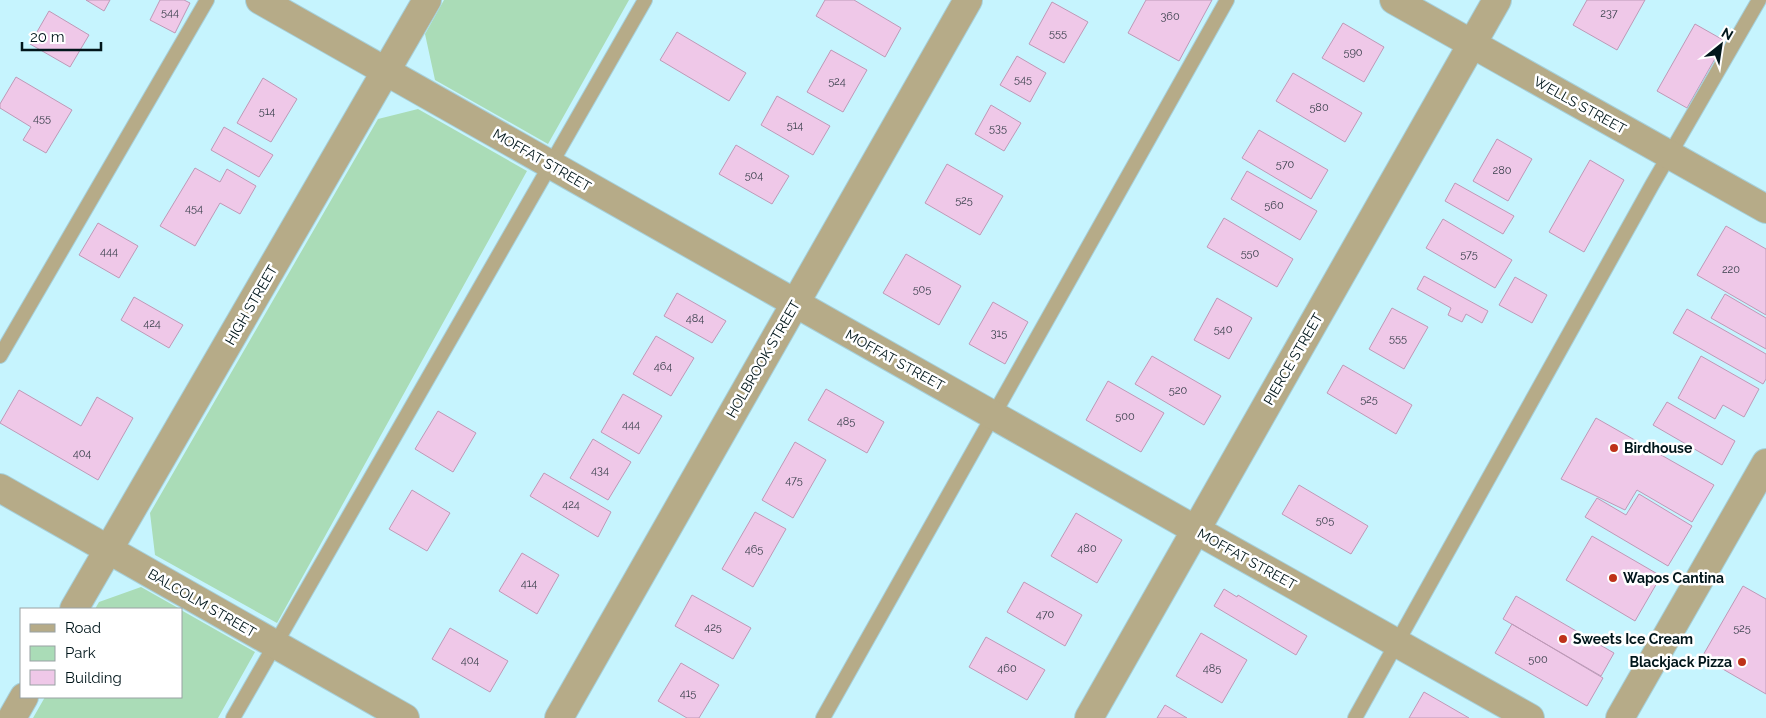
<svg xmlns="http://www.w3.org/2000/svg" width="1766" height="718" viewBox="0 0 1766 718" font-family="Raleway,sans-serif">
	<rect width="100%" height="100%" fill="#c6f4fe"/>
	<path fill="#aadcb7" d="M444 0H629L548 144 435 80 425 34Z
		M418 109 527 171 277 623 155 555 150 513 378 119Z
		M141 587 180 609H95L99 602Z
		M181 610 255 652 218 718H33L45 697H181Z"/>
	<path fill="#efc8e8" stroke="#be99b7" d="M86 0H110L104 11Z
		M160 0H184L190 3 175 33 150 20Z
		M825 0H854L901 28 885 57 816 16Z
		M1146 0H1212L1179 61 1128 33Z
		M1587 0H1645L1617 50 1573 25Z
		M1052 2 1088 22 1064 63 1029 44Z
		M49 11 89 35 70 67 30 44Z
		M1343 23 1384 47 1364 82 1322 58Z
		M1695 24 1725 41 1687 108 1657 91Z
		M677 32 746 73 729 101 660 60Z
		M831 50 867 70 843 112 807 92Z
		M1017 56 1046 73 1030 102 1000 85Z
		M1293 73 1362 113 1345 142 1276 101Z
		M16 77 72 110 46 153 23 140 31 127 0 108V104Z
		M263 78 297 99 271 142 237 123Z
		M777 96 830 126 813 155 761 125Z
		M991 105 1021 123 1004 151 975 134Z
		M224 127 273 155 259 177 211 150Z
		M1259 130 1328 170 1311 199 1242 158Z
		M1497 139 1532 159 1508 201 1473 181Z
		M736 145 789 176 772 204 719 174Z
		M1590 160 1624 180 1584 252 1549 232Z
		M947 164 1003 196 980 235 925 203Z
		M195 168 220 182 227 169 256 186 240 214 220 203 195 246 160 226Z
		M1247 171 1317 211 1300 240 1231 199Z
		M1455 183 1514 216 1503 234 1445 201Z
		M1224 218 1293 259 1277 287 1207 247Z
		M1443 219 1512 260 1495 288 1426 248Z
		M98 223 138 246 119 278 79 255Z
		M1726 226 1766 249V315L1697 275Z
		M906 254 961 286 939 325 883 293Z
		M1424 276 1488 311 1482 323 1466 314 1462 322 1448 315 1451 308 1417 289Z
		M1515 277 1547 295 1532 323 1499 305Z
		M677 293 726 321 712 343 664 316Z
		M1725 294 1766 318V349L1711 318Z
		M134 297 183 325 169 348 121 320Z
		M1217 298 1252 318 1229 359 1194 340Z
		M993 302 1028 322 1005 364 969 344Z
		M1392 308 1428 327 1404 369 1369 349Z
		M1687 309 1766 354V379L1763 384 1673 333Z
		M656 336 694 358 671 396 633 374Z
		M1152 356 1221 396 1204 425 1135 384Z
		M1701 356 1759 389 1744 417 1723 405 1715 419 1678 398Z
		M1343 365 1412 405 1396 434 1327 393Z
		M1108 381 1164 413 1141 452 1086 420Z
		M826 389 884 422 867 453 808 420Z
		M19 390 81 426 97 397 133 418 98 480 0 423Z
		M623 394 662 416 639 454 601 432Z
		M1667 402 1735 441 1722 465 1653 425Z
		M438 411 476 433 453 472 415 449Z
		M1596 418 1714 485 1692 522 1637 490 1625 510 1561 479Z
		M593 439 631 462 608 500 570 478Z
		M795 442 826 460 793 518 762 500Z
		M544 473 611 512 598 537 530 496Z
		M1299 485 1368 526 1351 554 1282 514Z
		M412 490 450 513 427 551 389 529Z
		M1639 494 1692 526 1668 566 1585 517 1597 498 1626 515Z
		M755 512 786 529 753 587 722 569Z
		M1076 513 1122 540 1097 583 1051 556Z
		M1592 536 1661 576 1635 621 1566 580Z
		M522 553 559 575 537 614 499 591Z
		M1024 582 1082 615 1065 646 1007 612Z
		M1743 586 1766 599V694L1702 657Z
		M1224 589 1237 597 1238 595 1307 636 1296 655 1214 606Z
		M692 595 751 628 733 659 675 626Z
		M1516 596 1614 653 1601 676 1503 619Z
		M1512 624 1603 678 1587 706 1495 653Z
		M450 628 508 661 490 692 432 659Z
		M1201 633 1247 660 1222 703 1176 676Z
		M986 637 1045 670 1027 700 969 667Z
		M681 663 719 685 699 718H687L658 701Z
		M1424 692 1469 718H1409Z
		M1165 705 1187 718H1157Z"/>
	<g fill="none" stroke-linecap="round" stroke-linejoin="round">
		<g stroke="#a6d0da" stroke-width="16">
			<path id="service" d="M0 356 207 0
				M233 718 645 0
				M823 718 1227 0
				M1355 718 1652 185 1759 0"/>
		</g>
		<g stroke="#a6d0da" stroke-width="30">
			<path id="minor" d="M260 0 1196 530 1530 718
				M1394 0 1766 209
				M0 488 405 718
				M74 609 427 0
				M12 718 24 697
				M559 718 968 0
				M1089 718 1497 0"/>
		</g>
		<g stroke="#a6d0da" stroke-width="30">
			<path id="tertiary" d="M1620 718 1766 463"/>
		</g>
		<use href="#service" stroke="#b6ab88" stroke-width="14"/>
		<use href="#minor" stroke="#b6ab88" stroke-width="28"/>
		<use href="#tertiary" stroke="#b6ab88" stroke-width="28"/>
	</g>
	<g fill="#be3219" stroke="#fff" stroke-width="2">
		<circle cx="1614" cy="448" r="5"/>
		<circle cx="1613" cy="578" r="5"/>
		<circle cx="1563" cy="639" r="5"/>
		<circle cx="1742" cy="662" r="5"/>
	</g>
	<g text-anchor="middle" stroke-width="5" stroke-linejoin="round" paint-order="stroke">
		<g font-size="11" fill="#3c424e">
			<text x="170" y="16">544</text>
			<text x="1609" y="17">237</text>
			<text x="1170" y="20">360</text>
			<text x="1058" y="37">555</text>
			<text x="1353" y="56">590</text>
			<text x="1023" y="83">545</text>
			<text x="837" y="85">524</text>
			<text x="1319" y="111">580</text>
			<text x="267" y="115">514</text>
			<text x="42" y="122">455</text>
			<text x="795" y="129">514</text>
			<text x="998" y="132">535</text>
			<text x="1285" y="168">570</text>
			<text x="1502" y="174">280</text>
			<text x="754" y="179">504</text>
			<text x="964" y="204">525</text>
			<text x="1274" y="209">560</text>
			<text x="194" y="212">454</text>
			<text x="109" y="255">444</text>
			<text x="1250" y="257">550</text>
			<text x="1469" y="258">575</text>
			<text x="1731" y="273">220</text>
			<text x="922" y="293">505</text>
			<text x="695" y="322">484</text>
			<text x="152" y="327">424</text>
			<text x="1223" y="333">540</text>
			<text x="999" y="337">315</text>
			<text x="1398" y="342">555</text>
			<text x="663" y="370">464</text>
			<text x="1178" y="394">520</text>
			<text x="1369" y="403">525</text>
			<text x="1125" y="420">500</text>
			<text x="846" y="425">485</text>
			<text x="631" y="428">444</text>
			<text x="82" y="457">404</text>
			<text x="600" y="474">434</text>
			<text x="794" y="484">475</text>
			<text x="571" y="508">424</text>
			<text x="1325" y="524">505</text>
			<text x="1087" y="552">480</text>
			<text x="754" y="553">465</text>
			<text x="529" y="587">414</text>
			<text x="1045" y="618">470</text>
			<text x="713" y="631">425</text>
			<text x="1742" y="632">525</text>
			<text x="1538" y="663">500</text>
			<text x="470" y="664">404</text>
			<text x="1007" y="672">460</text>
			<text x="1212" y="672">485</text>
			<text x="688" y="697">415</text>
		</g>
		<g font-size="14" fill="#01161b" stroke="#fff">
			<text transform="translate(1580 105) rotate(29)" y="5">WELLS STREET</text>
			<text transform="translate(542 160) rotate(30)" y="5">MOFFAT STREET</text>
			<text transform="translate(251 305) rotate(-60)" y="5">HIGH STREET</text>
			<text transform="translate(763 359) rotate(-60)" y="5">HOLBROOK STREET</text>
			<text transform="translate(1293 359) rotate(-60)" y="5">PIERCE STREET</text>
			<text transform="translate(895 360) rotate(29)" y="5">MOFFAT STREET</text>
			<text transform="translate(1247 559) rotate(29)" y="5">MOFFAT STREET</text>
			<text transform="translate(202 603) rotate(30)" y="5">BALCOLM STREET</text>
		</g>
		<g font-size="14" font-weight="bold" fill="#01161b" stroke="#fff" text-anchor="start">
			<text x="1624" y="453">Birdhouse</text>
			<text x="1623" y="583">Wapos Cantina</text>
			<text x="1573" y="644">Sweets Ice Cream</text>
			<text x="1732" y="667" text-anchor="end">Blackjack Pizza</text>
		</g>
	</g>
	<rect x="20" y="608" width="162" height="90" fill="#ffffff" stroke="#99a2a4"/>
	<rect x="30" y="624" width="25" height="8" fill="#b6ab88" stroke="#99a2a4"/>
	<text x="65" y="633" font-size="15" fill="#01161b">Road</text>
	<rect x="30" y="646" width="25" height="15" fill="#aadcb7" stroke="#99a2a4"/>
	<text x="65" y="658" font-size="15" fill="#01161b">Park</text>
	<rect x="30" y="670" width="25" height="15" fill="#efc8e8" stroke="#99a2a4"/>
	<text x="65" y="683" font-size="15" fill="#01161b">Building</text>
	<g transform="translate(1721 45) rotate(30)" stroke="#ffffff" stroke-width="4" paint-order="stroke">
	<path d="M0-4L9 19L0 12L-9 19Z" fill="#01161b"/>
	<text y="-8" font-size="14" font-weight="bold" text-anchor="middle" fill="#01161b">N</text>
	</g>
	<path d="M22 42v8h79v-8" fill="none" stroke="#01161b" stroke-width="2.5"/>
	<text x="30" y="42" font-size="15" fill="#01161b" stroke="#ffffff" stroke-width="4" paint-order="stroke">20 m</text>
</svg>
